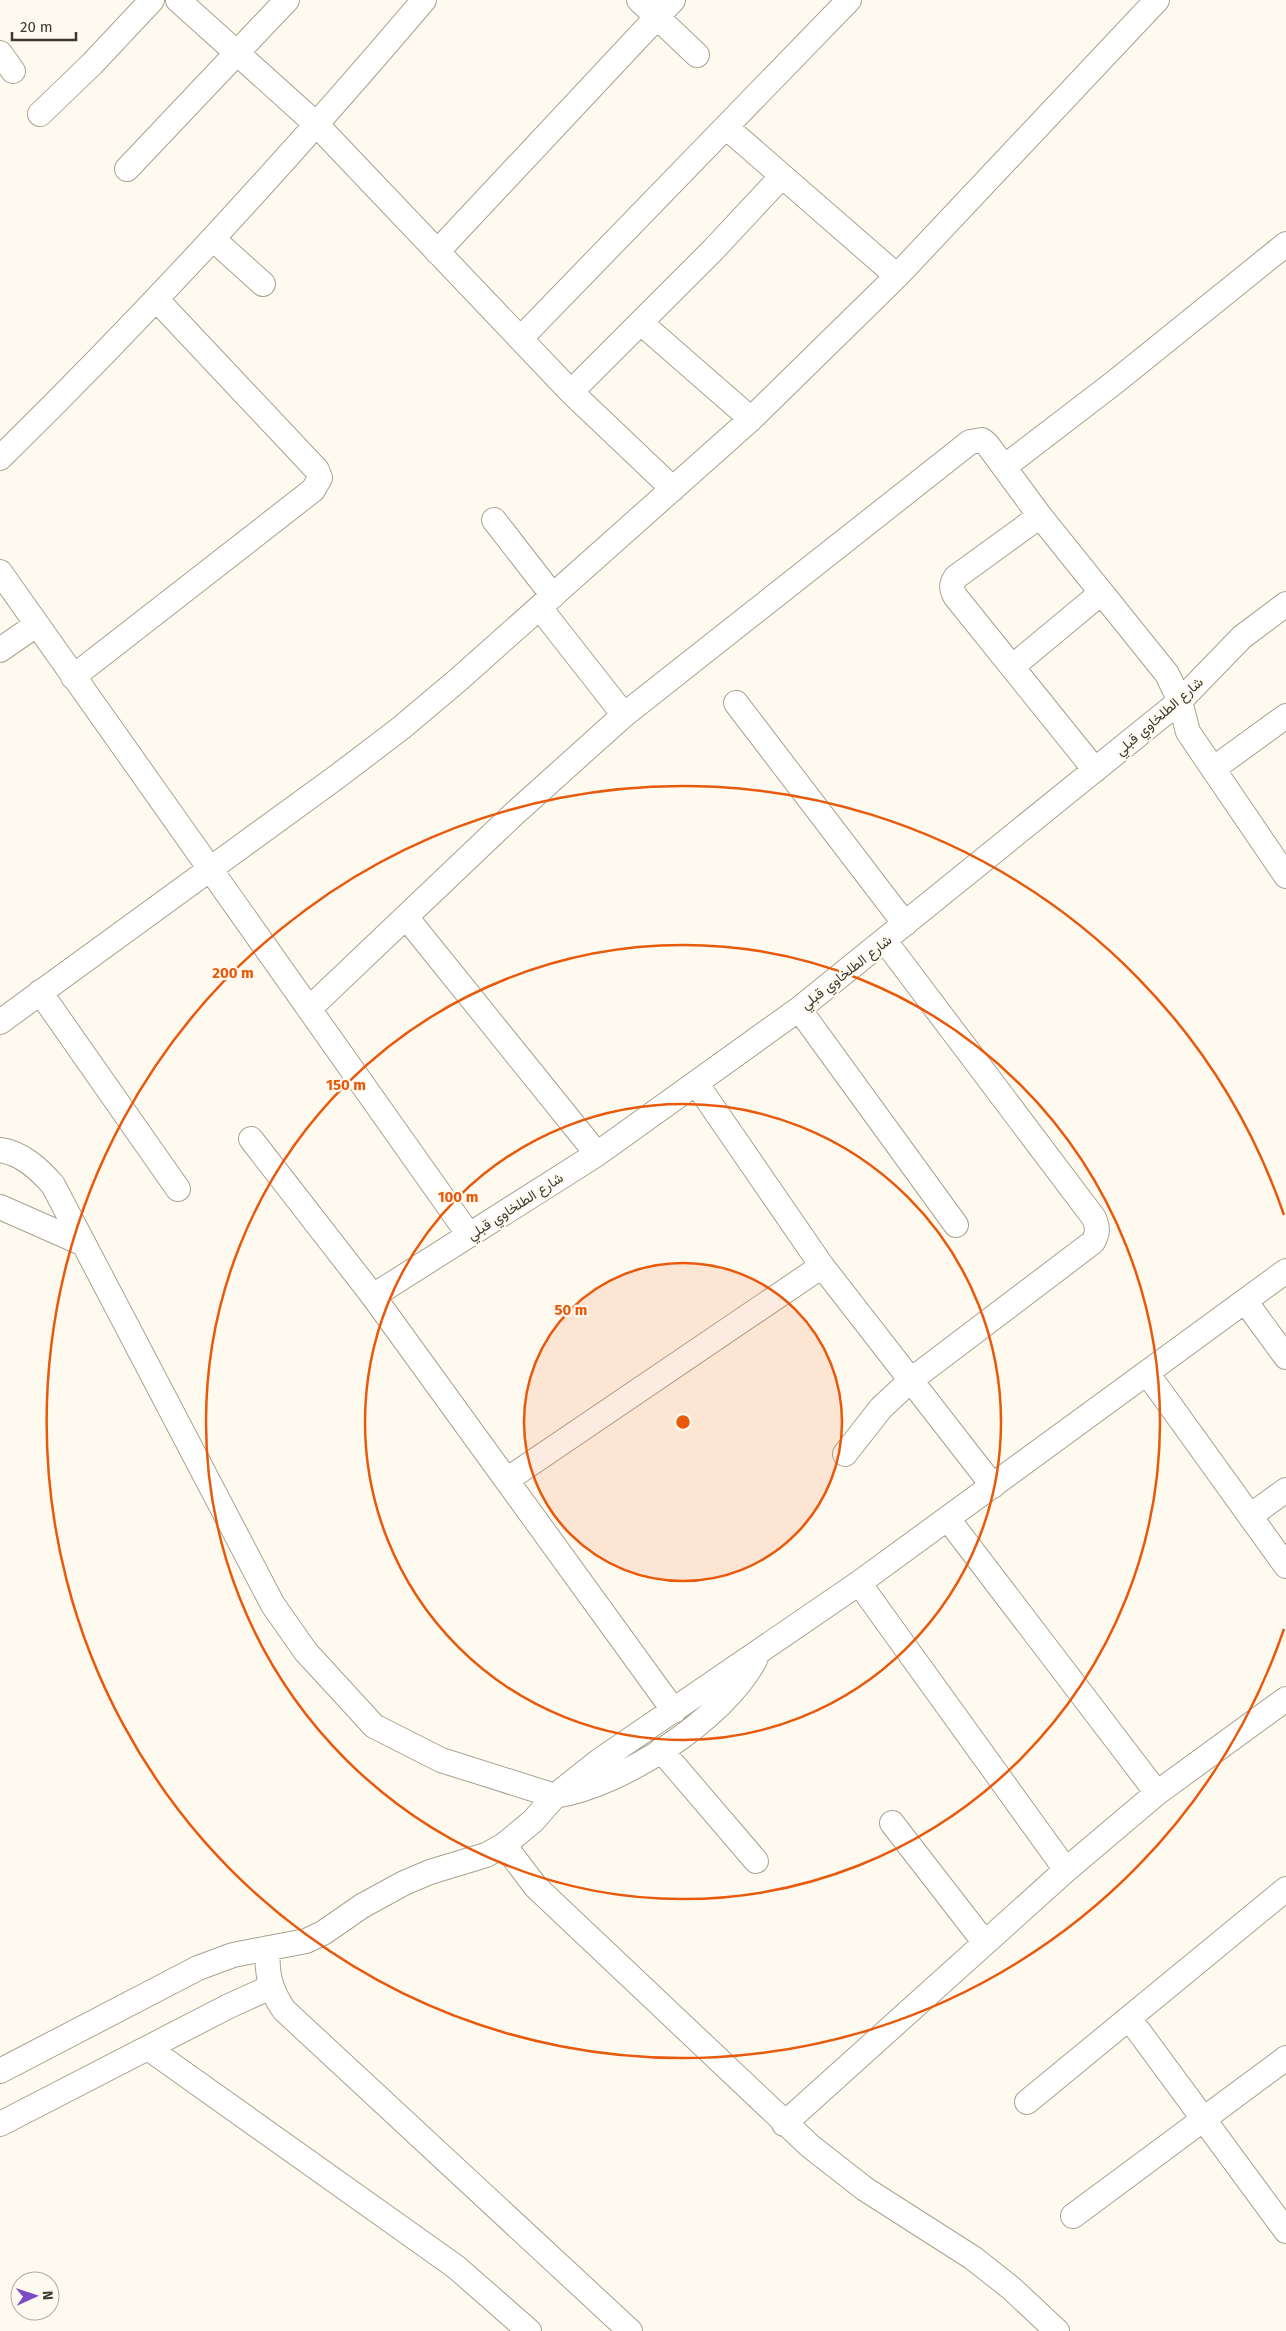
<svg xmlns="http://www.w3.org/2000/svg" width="1286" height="2331" viewBox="0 0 1286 2331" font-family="'Fira Sans',Vazirmatn,sans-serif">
	<rect width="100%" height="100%" fill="#fffaef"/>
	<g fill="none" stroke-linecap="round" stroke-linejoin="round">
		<g stroke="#a9a291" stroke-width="26">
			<path id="minor" d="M178 0 317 125 571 392 673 489
				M639 0 697 55
				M0 53 13 71
				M40 114 92 64 152 0
				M726 127 897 276
				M127 169 287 0
				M213 239 263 284
				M437 252 673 0
				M641 323 751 419
				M521 338 849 0
				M571 392 713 250 782 176
				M0 458C149 312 289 159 424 0
				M1004 467 1115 382 1286 244
				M1040 516 956 577C951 584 951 588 955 596L1095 770
				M494 520 553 596
				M0 572 469 1235
				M540 608 624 715
				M0 650 36 625
				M1012 667 1101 593
				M73 677 313 490 320 478 317 470 157 300
				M736 703 905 924
				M1213 769 1286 716
				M406 917 597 1154
				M40 992 178 1189
				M309 1009 515 813 624 715 970 442 982 440 987 444 1040 516 1167 674 1180 701 1188 732 1286 876
				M799 1009 956 1225
				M0 1022 338 776 401 728 458 680 751 419 897 276 1157 0
				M696 1083 822 1266 993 1486
				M251 1139 373 1296 674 1711
				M0 1150C22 1153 39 1169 53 1185L273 1605 306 1652 374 1726 441 1760 555 1796C621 1786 724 1719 755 1660
				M0 1207 84 1244
				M373 1296 597 1154 799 1009 1180 701 1242 637 1286 604
				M1245 1301 1286 1357
				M1147 1373 1286 1566
				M845 1454 881 1408 911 1380 1093 1242C1098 1233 1098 1228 1094 1218L885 941
				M508 1479 822 1266
				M1250 1516 1286 1490
				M948 1519 1157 1793
				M859 1583 1066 1870
				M661 1750 756 1861
				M892 1823 985 1943
				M504 1845 536 1887 810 2146 865 2189 973 2258 1011 2288 1057 2331
				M268 1948C266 1972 270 1990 284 2010L630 2331
				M1129 2018 1286 2231
				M148 2048 456 2267 529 2331
				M0 2071 198 1968 233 1955 306 1941 323 1933 362 1906 404 1883 430 1872 486 1855 504 1845 533 1821 555 1796 599 1761 859 1583 1286 1271
				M1027 2102 1286 1889
				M0 2124 229 2006 271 1987
				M784 2124 1066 1870 1157 1793 1286 1699
				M1073 2216 1286 2058"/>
		</g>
		<use href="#minor" stroke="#fff" stroke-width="24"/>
	</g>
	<circle cx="683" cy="1422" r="159" fill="#e8590c" fill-opacity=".12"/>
	<g fill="none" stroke="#e8590c" stroke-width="2.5">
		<circle cx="683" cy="1422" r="159"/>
		<circle cx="683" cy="1422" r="318"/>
		<circle cx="683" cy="1422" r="477"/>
		<path d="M1284 1629A636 636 0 1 1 1284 1215"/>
	</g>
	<g text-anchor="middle" stroke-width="4.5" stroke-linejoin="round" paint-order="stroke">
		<g font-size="14" fill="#3c3932" stroke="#fffaef">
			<text transform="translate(1159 716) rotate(-41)" y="5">شارع الطلخاوي قبلي</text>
			<text transform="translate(846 972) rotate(-38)" y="5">شارع الطلخاوي قبلي</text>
			<text transform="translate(515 1206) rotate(-33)" y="5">شارع الطلخاوي قبلي</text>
		</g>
	</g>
	<circle cx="683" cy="1422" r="8" fill="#e8590c" stroke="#fffaef" stroke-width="2.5"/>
	<g font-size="15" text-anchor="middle" font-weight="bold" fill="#e8590c" stroke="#fffaef" stroke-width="4.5" stroke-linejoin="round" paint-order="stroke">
		<text x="233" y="978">200 m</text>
		<text x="346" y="1090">150 m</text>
		<text x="458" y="1202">100 m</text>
		<text x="571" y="1315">50 m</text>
	</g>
	<g transform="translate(35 2296) rotate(87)"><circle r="24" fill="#fffaef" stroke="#b1ada3"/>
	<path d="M0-4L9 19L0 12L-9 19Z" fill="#7b4cc4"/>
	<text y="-8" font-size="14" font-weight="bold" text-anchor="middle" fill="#3c3932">N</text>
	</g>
	<path d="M12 32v8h64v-8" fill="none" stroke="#3c3932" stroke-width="2.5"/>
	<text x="20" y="32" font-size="15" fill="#3c3932" stroke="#fffaef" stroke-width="4" paint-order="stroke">20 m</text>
</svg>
